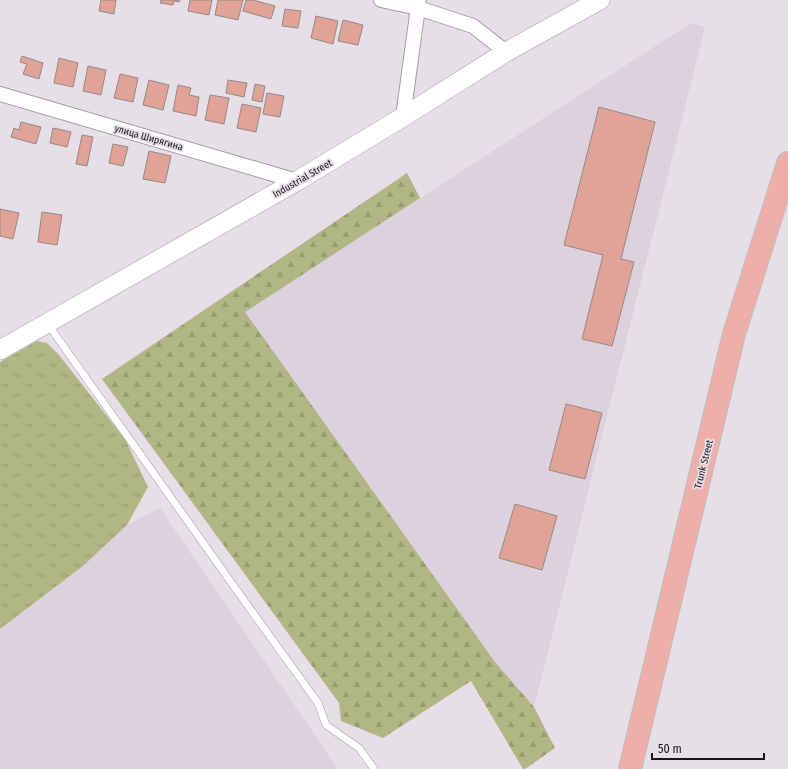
<svg xmlns="http://www.w3.org/2000/svg" width="788" height="769" viewBox="0 0 788 769" font-family="'Fira Sans Condensed',sans-serif">
	<defs>
		<pattern id="grass-tufts" width="24" height="20" patternUnits="userSpaceOnUse"><rect width="24" height="20" fill="#b0b684"/><path d="M3 7l-1-3M5 7V3M7 7l1-3M15 17l-1-3M17 17v-4M19 17l1-3" fill="none" stroke="#979c71"/></pattern>
		<pattern id="forest-firs" width="22" height="20" patternUnits="userSpaceOnUse"><rect width="22" height="20" fill="#b0b684"/><path d="M5 1l3.5 6h-7zM16 11l3.5 6h-7z" fill="#979c71"/></pattern>
	</defs>
	<rect width="100%" height="100%" fill="#e7dfe7"/>
	<path fill="#ded1de" d="M691 23 705 27 534 707 495 662 244 312Z
		M160 508 338 769H0V629L83 566 127 525Z"/>
	<path fill="url(#grass-tufts)" d="M37 341 47 343 59 355 125 439 148 487 127 525 83 566 0 629V362Z"/>
	<path fill="url(#forest-firs)" d="M407 173 420 198 245 312 495 662 534 707 555 748 525 769H523L471 681 383 738 341 721 339 703 102 379Z"/>
	<path fill="#e1a298" stroke="#948987" d="M101 0H116L114 14 99 11Z
		M161 0H180L179 2 174 1 173 5 160 3Z
		M190 0H212L209 15 188 11Z
		M218 0H243L238 20 215 15Z
		M246 0H253L275 6 271 19 243 11Z
		M285 9 301 11 298 28 282 26Z
		M316 16 338 21 333 44 311 38Z
		M343 20 363 25 358 45 338 41Z
		M22 56 43 63 39 79 23 74 27 64 20 62Z
		M59 58 78 63 73 87 54 83Z
		M88 66 106 70 101 95 83 91Z
		M120 74 138 78 133 102 114 98Z
		M149 80 169 85 163 110 143 105Z
		M228 80 247 83 244 97 226 93Z
		M255 84 265 86 262 102 252 100Z
		M178 85 191 88 189 95 199 97 196 116 173 111Z
		M267 93 284 96 280 117 263 114Z
		M210 95 229 98 224 124 205 120Z
		M242 104 261 108 256 132 237 128Z
		M599 107 655 122 621 259 634 262 612 346 582 339 603 255 564 245Z
		M21 122 41 127 36 144 11 137 14 128 19 130Z
		M53 128 71 132 67 147 50 143Z
		M82 135 93 137 87 166 76 164Z
		M113 144 128 147 123 166 109 163Z
		M149 151 171 156 165 183 143 179Z
		M0 209 19 213 13 239 0 236Z
		M42 212 62 215 57 245 38 242Z
		M566 404 602 413 585 479 549 470Z
		M515 504 557 516 542 570 499 558Z"/>
	<g fill="none" stroke-linecap="round" stroke-linejoin="round">
		<g stroke="#a39ca3" stroke-width="8">
			<path id="lane" d="M47 323 233 585 318 703 326 725 359 748 374 769"/>
		</g>
		<g stroke="#a39ca3" stroke-width="16">
			<path id="street" d="M381 0 418 8 473 26 506 52
				M0 94 297 181
				M403 117 419 0"/>
		</g>
		<g stroke="#a39ca3" stroke-width="20">
			<path id="secondary" d="M0 350 297 181 403 117 506 52 600 0"/>
		</g>
		<g stroke="#bebebe" stroke-width="24">
			<path id="primary" d="M630 769 734 334 788 163"/>
		</g>
		<use href="#lane" stroke="#fff" stroke-width="7"/>
		<use href="#street" stroke="#fff" stroke-width="14"/>
		<use href="#secondary" stroke="#fff" stroke-width="19"/>
		<use href="#primary" stroke="#eeaeaa" stroke-width="22"/>
	</g>
	<g text-anchor="middle" stroke-width="3.5" stroke-linejoin="round" paint-order="stroke">
		<g font-size="10" fill="#181618" stroke="#e7dfe7">
			<text transform="translate(149 137) rotate(16)" y="4">улица Ширягина</text>
			<text transform="translate(302 178) rotate(-30)" y="4">Industrial Street</text>
			<text transform="translate(703 464) rotate(-76)" y="4">Trunk Street</text>
		</g>
	</g>
	<path d="M652 753v6h112v-6" fill="none" stroke="#181618" stroke-width="2"/>
	<text x="658" y="753" font-size="12" fill="#181618" stroke="#e7dfe7" stroke-width="3" paint-order="stroke">50 m</text>
</svg>
